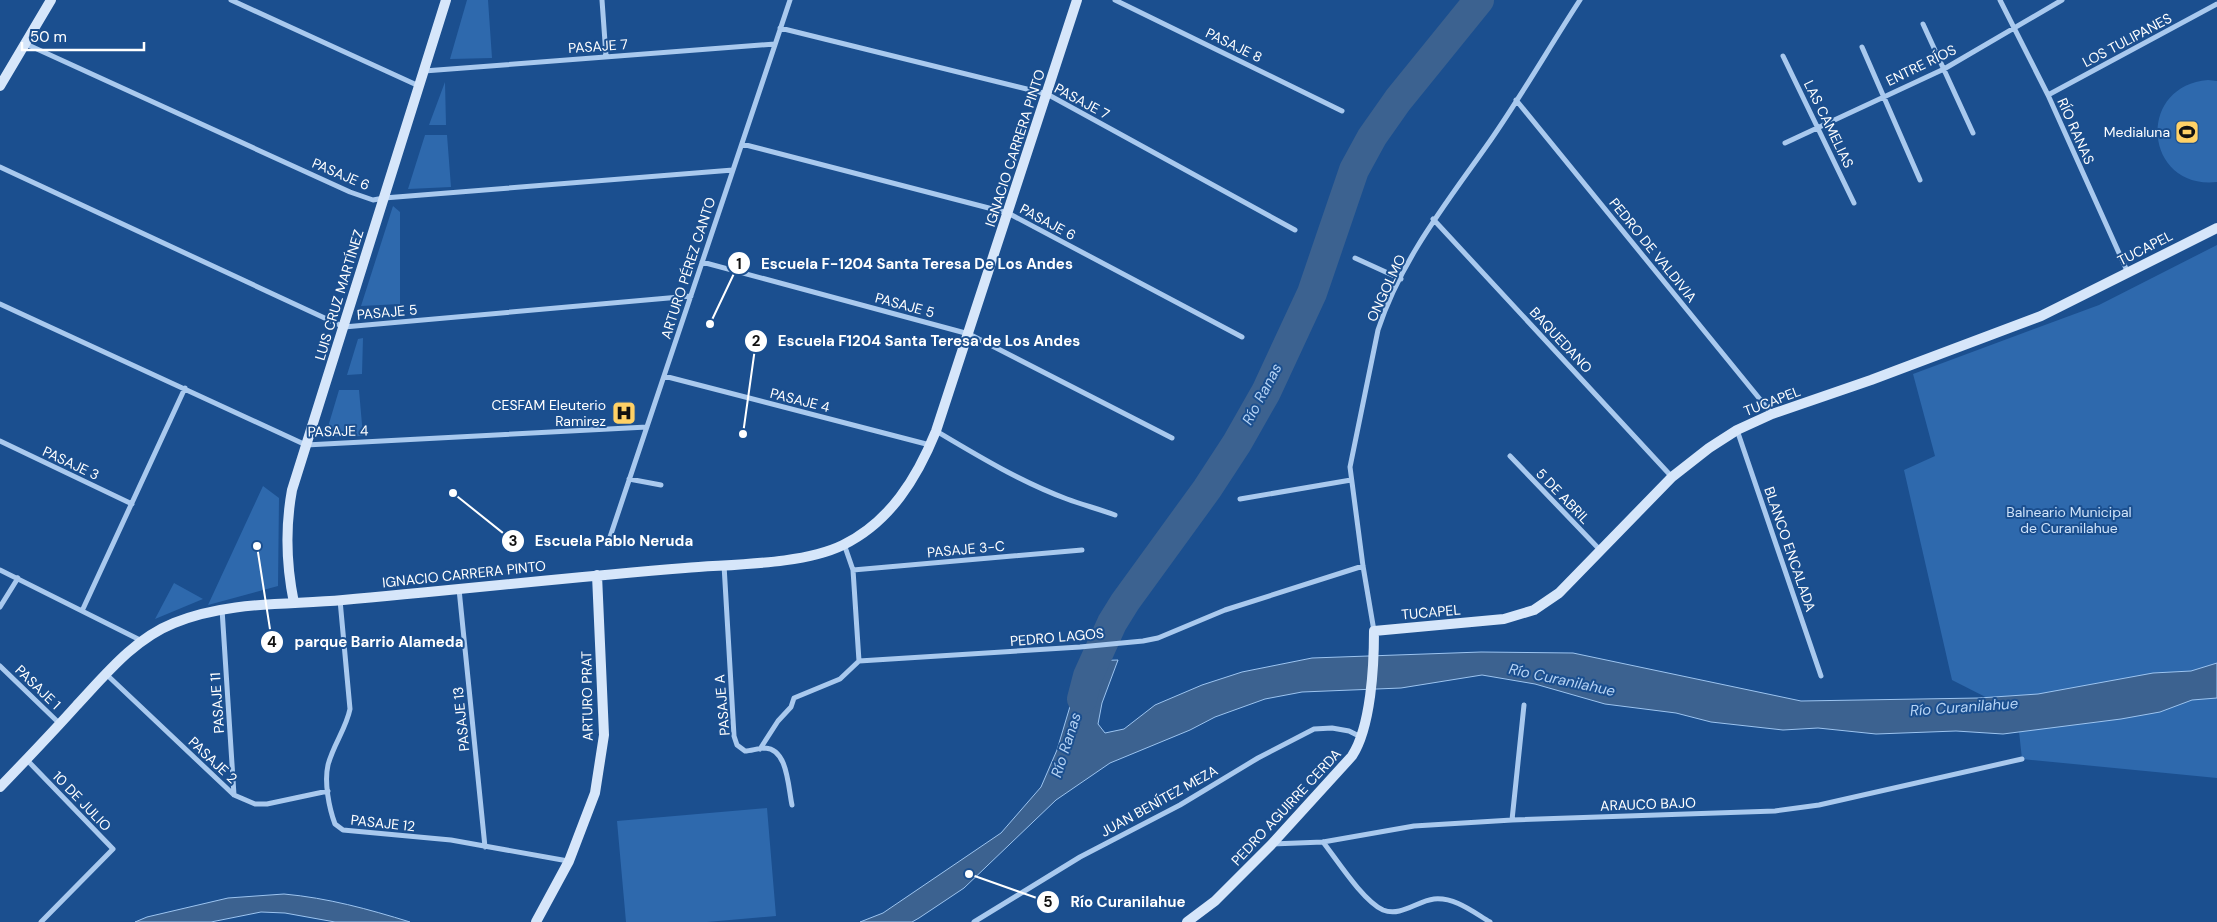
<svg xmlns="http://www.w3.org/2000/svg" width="2217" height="922" viewBox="0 0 2217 922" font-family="'DM Sans',sans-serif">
	<rect width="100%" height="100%" fill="#1b4f8f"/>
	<path fill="#2e69ad" d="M467 0H488L492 58 450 59Z
		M2208 80 2217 81V182C2144 190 2135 86 2208 80Z
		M445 82 446 125H429Z
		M425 135H447L451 187 408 189Z
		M393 206 400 212V304L361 306Z
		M2217 245V778L2022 759 2017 713 1952 680 1904 470 1935 456 1913 374 2099 305Z
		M363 338 362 374 347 375 358 339Z
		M339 390H359L363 436 325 437Z
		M263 486 279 498 278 586 208 605Z
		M174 583 203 599 155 619Z
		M767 808 776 916 707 922H626L617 821Z"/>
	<path fill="#3c6290" stroke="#9cc4f0" d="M1481 652 1573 653 1801 701 1979 698 2038 694 2153 673 2191 671 2217 663V698L2192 700 2160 712 2121 719 2003 734 1956 731 1876 734 1818 728 1783 730 1711 722 1676 713 1605 704 1535 684 1482 675 1401 688 1302 692 1265 699 1215 717 1190 730 1110 763 1056 800 964 888 919 918 912 922H860L883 913 1001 833 1041 787 1057 750 1074 693 1087 661 1118 660 1102 703 1098 724 1105 733 1124 729 1155 705 1202 685 1242 672 1312 658Z
		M284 894C328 898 368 909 410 922H335L285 913 261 912 211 922H135L147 917 228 898Z"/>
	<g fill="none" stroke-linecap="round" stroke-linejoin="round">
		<path stroke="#3c6290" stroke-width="30" d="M1082 699 1088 676 1112 623 1125 602 1207 489 1237 443 1266 392 1312 293 1354 170 1372 137 1398 100 1479 0"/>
		<path stroke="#a9c9ee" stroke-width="5" d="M231 0 419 86
			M602 0 606 56
			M1115 0 1342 111
			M2000 0 2048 95 2128 273
			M1923 24 1973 133
			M780 28 1047 94 1295 230
			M26 44 350 192 373 200 384 198 733 170
			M1862 47 1920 180
			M1783 56 1854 203
			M424 71 775 44
			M2048 95 2217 4
			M1516 100 1772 414
			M1785 143 1944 69 2062 0
			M742 144 1008 213 1242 337
			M0 167 344 327 691 296
			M1433 219 1672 477
			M1355 258 1401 279
			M702 262 969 334 1172 438
			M0 304 306 445 647 427
			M664 376 930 445
			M1737 430 1821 676
			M936 431C978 456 1021 482 1067 499 1083 505 1099 509 1115 515
			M0 441 132 504
			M1510 456 1601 551
			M629 479 661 485
			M1240 499 1351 480
			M608 543 790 0
			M844 544 853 570 859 661
			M724 565 734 736 737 745 745 751C751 751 758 748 765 748 788 749 788 787 792 805
			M0 570 142 641
			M853 570 1082 550
			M459 589 485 847
			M340 600 350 709C346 729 333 745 328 765 324 782 329 808 335 824L343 830 451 840 568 861
			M0 607 18 578
			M222 609 234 795
			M82 611 185 388
			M1374 631 1363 566 1350 467 1378 330C1401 259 1448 201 1490 141 1522 95 1550 46 1580 0
			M859 661 1080 647 1143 641 1158 638 1225 610 1363 566
			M0 666 60 724
			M106 674 234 795 255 804H267L328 791
			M760 749 778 721 791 707 794 698 840 679 859 661
			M27 760 113 849 41 922
			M1512 820 1524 705
			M1323 842C1337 860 1363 901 1383 910 1401 917 1417 901 1434 899 1455 897 1473 912 1490 922
			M1272 844 1323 842 1414 826 1512 820 1775 811 1819 805 2022 759
			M974 922 1080 857 1180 805 1258 758 1314 729 1332 728 1349 731 1361 737"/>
		<path stroke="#d6e6fa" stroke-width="10" d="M0 86 51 0
			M294 603C286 564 285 528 292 490L446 0
			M0 787C26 760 52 733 77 705 106 674 134 639 174 623 228 601 287 605 343 600 457 590 571 577 685 568 732 564 802 565 843 545 890 522 917 478 936 431L1077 0
			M536 922 569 861 595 793 604 735 597 575
			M1187 922 1215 901 1271 845 1352 756C1371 727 1374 666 1374 631L1504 619 1534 610 1559 593 1672 477 1709 448 1737 430 1772 414 1871 380 2041 316 2217 228"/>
	</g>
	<defs>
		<g id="stadium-square" transform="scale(1.25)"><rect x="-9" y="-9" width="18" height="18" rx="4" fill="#ffd166" stroke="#1b4f8f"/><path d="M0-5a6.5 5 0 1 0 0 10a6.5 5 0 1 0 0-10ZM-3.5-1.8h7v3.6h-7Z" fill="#111"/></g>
		<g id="hospital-square" transform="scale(1.25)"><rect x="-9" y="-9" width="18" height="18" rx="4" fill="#ffd166" stroke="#1b4f8f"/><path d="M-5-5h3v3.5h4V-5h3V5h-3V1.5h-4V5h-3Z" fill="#111"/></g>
	</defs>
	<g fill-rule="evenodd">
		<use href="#stadium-square" x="2187" y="132"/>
		<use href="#hospital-square" x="624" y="413"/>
	</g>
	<g text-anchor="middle" stroke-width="4" stroke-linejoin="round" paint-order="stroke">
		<g font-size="14" fill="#fff" stroke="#1b4f8f">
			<text transform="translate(2127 40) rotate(-28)" y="5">LOS TULIPANES</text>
			<text transform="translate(1234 45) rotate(26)" y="5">PASAJE 8</text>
			<text transform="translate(598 46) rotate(-4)" y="5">PASAJE 7</text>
			<text transform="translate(1921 65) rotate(-26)" y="5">ENTRE RÍOS</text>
			<text transform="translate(1082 101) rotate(28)" y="5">PASAJE 7</text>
			<text transform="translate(1829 124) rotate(64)" y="5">LAS CAMELIAS</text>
			<text transform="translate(2076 131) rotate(66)" y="5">RÍO RANAS</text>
			<text transform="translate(1015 148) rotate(-72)" y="5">IGNACIO CARRERA PINTO</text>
			<text transform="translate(341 174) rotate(23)" y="5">PASAJE 6</text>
			<text transform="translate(1048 222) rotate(28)" y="5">PASAJE 6</text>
			<text transform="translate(2145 248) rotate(-27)" y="5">TUCAPEL</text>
			<text transform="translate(1653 250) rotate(51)" y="5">PEDRO DE VALDIVIA</text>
			<text transform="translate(688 268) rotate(-72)" y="5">ARTURO PÉREZ CANTO</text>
			<text transform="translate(1386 288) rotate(-65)" y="5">ONGOLMO</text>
			<text transform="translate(339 295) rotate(-73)" y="5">LUIS CRUZ MARTÍNEZ</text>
			<text transform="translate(905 305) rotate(15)" y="5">PASAJE 5</text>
			<text transform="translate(387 312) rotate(-5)" y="5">PASAJE 5</text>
			<text transform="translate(1561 340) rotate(47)" y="5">BAQUEDANO</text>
			<text transform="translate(800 400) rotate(14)" y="5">PASAJE 4</text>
			<text transform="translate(1772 401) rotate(-21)" y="5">TUCAPEL</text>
			<text transform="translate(338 431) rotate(-1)" y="5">PASAJE 4</text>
			<text transform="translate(71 463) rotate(25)" y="5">PASAJE 3</text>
			<text transform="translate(1563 496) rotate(46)" y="5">5 DE ABRIL</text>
			<text transform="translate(966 549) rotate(-5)" y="5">PASAJE 3-C</text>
			<text transform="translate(1790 549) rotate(71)" y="5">BLANCO ENCALADA</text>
			<text transform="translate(464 574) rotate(-6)" y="5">IGNACIO CARRERA PINTO</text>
			<text transform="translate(1431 612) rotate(-5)" y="5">TUCAPEL</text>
			<text transform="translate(1057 637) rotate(-5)" y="5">PEDRO LAGOS</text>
			<text transform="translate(38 687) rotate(44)" y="5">PASAJE 1</text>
			<text transform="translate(587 696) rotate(-91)" y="5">ARTURO PRAT</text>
			<text transform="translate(217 703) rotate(-94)" y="5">PASAJE 11</text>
			<text transform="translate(722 705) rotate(-95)" y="5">PASAJE A</text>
			<text transform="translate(461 719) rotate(-96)" y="5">PASAJE 13</text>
			<text transform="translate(213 760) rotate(43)" y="5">PASAJE 2</text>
			<text transform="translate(82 801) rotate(46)" y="5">10 DE JULIO</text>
			<text transform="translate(1159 801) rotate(-29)" y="5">JUAN BENÍTEZ MEZA</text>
			<text transform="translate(1648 804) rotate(-2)" y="5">ARAUCO BAJO</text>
			<text transform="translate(1286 807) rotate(-47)" y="5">PEDRO AGUIRRE CERDA</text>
			<text transform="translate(383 823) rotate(6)" y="5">PASAJE 12</text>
		</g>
		<g font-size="14" fill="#fff" stroke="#1b4f8f" text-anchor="end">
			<text x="2170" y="137">Medialuna</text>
			<text x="606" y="410">CESFAM Eleuterio<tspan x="606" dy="16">Ramirez</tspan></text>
		</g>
		<g font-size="14" fill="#cfe3fa" stroke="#1b4f8f">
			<text x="2069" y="517">Balneario Municipal<tspan x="2069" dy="16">de Curanilahue</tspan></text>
		</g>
		<g font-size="15" font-style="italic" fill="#b5d3f5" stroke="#1b4f8f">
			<text transform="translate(1262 394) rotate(-62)" y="5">Río Ranas</text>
			<text transform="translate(1562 680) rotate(12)" y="5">Río Curanilahue</text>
			<text transform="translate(1964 707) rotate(-4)" y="5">Río Curanilahue</text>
			<text transform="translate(1066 745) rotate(-72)" y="5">Río Ranas</text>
		</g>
	</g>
	<path fill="none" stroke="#fff" stroke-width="2" d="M710 324L739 263M743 434L756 341M453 493L513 541M257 546L272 642M969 874L1048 902"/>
	<g fill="#fff" stroke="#1b4f8f" stroke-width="2">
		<circle cx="710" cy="324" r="5"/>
		<circle cx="743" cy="434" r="5"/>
		<circle cx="453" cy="493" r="5"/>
		<circle cx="257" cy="546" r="5"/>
		<circle cx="969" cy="874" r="5"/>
		<circle cx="739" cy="263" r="12"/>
		<circle cx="756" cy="341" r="12"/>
		<circle cx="513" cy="541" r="12"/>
		<circle cx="272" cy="642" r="12"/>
		<circle cx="1048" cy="902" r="12"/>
	</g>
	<g font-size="15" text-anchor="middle" font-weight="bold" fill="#111">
		<text x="739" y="269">1</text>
		<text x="756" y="346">2</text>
		<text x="513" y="546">3</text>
		<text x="272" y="647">4</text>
		<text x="1048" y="907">5</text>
	</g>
	<g font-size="15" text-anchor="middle" font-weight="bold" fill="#fff" stroke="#1b4f8f" stroke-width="4" stroke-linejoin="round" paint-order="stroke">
		<text x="917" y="269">Escuela F-1204 Santa Teresa De Los Andes</text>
		<text x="929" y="346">Escuela F1204 Santa Teresa de Los Andes</text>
		<text x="614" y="546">Escuela Pablo Neruda</text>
		<text x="379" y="647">parque Barrio Alameda</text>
		<text x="1128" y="907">Río Curanilahue</text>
	</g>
	<path d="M22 42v8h122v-8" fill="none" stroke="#ffffff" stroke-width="2.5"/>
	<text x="30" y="42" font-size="15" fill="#ffffff" stroke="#1b4f8f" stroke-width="4" paint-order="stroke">50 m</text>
</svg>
